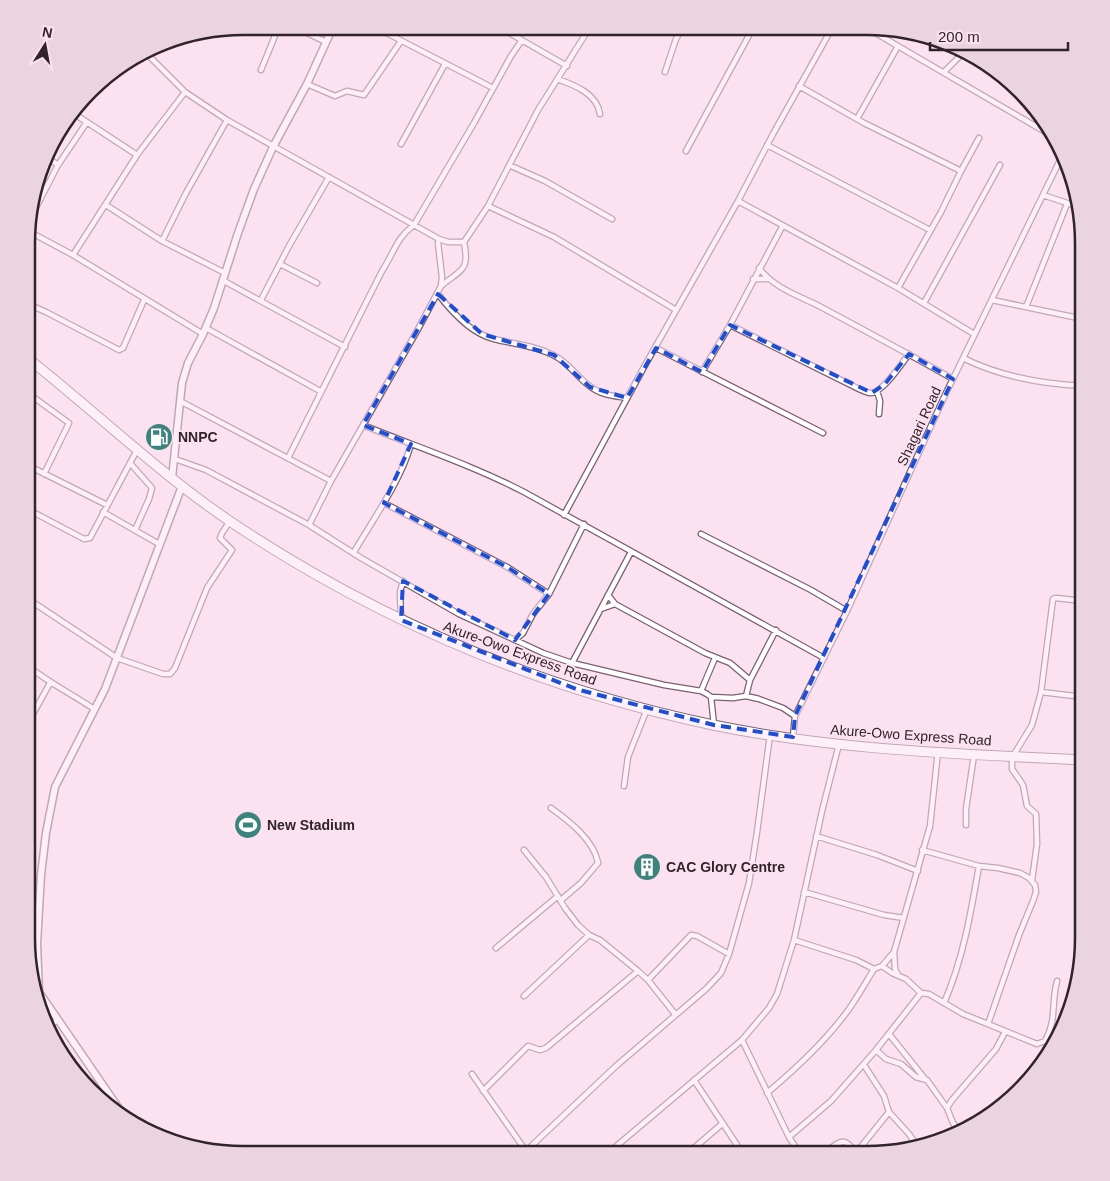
<svg xmlns="http://www.w3.org/2000/svg" width="1110" height="1181" viewBox="0 0 1110 1181" font-family="Arial,sans-serif">
	<rect width="100%" height="100%" fill="#fce2f0"/>
	<g fill="none" stroke-linecap="round" stroke-linejoin="round">
		<g stroke="#7b606f" stroke-width="7">
			<path id="street" d="M293 26 326 42
				M375 27 493 88
				M499 27 567 66
				M867 28 1054 137
				M146 53 185 92 227 120 439 239
				M261 70 279 26
				M665 72 676 39 683 27
				M944 72 964 52
				M557 79C575 85 597 94 600 114
				M307 84 335 96 347 91 364 95 401 41
				M799 86 864 123 961 171 941 212 898 288
				M73 113 137 155
				M857 119 898 46
				M401 144 445 64
				M767 145 930 230
				M686 151 753 28
				M47 157 58 165
				M509 165 545 181 612 219
				M961 171 979 138
				M1043 195 1079 207
				M738 201 898 288 974 334
				M106 205 162 241 225 273
				M488 206 554 237 676 310
				M30 219 58 165 87 122
				M30 232 73 255 203 334
				M439 239 448 242H464C470 272 461 269 441 286L442 277 438 243Z
				M162 241 186 193 227 120
				M464 242 488 206 538 110 590 27
				M73 255 137 155 185 92
				M280 264 317 283
				M759 268C774 288 797 295 819 306 864 330 909 354 953 379
				M753 279H767
				M224 281 345 347
				M438 294C451 311 472 334 494 339 513 344 534 345 553 355 569 362 577 378 591 387 601 395 615 396 627 398
				M261 300 289 246 329 177
				M992 300 1083 319
				M924 303 1000 165
				M30 305 46 312 119 350 123 348 144 300
				M1026 307 1067 204
				M730 325 851 385C857 388 864 392 870 393 882 394 902 363 909 354
				M206 328 320 391
				M656 348 823 433
				M963 358C1001 377 1042 384 1083 386
				M702 372 730 325 782 227
				M877 391 880 401 879 414
				M29 394 69 423 44 474
				M180 401 331 481
				M363 425C417 447 472 465 524 492L824 658
				M288 458 382 271C394 253 396 238 414 225L474 123 511 56 522 40
				M175 459 206 470 309 525 361 558 459 614 543 653 572 663 664 685 701 691 707 694 711 697 714 725
				M130 463 152 488 149 499 135 530
				M29 466 107 505
				M384 503 507 567 549 594
				M29 510 84 539 90 538 137 450
				M103 512 159 544
				M564 515 644 367 738 201 773 134 832 28
				M309 525 331 481 417 331 441 286
				M701 534 811 590 847 611
				M354 552C372 521 402 479 411 444
				M608 595 615 604 705 653 730 663 750 680 776 630
				M28 599 117 658 163 674H170L175 668 207 588 232 550 220 538 222 533 230 521
				M601 609 615 604
				M401 620 400 592 403 581
				M515 640 523 633 533 614 549 594 584 524
				M572 663 631 552
				M28 666C49 683 72 694 94 709
				M701 691 715 658
				M1041 692 1083 697
				M746 696 750 680
				M711 697 733 698 746 696 759 699 783 708 795 716
				M28 723 50 683
				M793 737 795 716 847 611 945 395 1063 154
				M624 786 628 757 647 709
				M551 808C569 821 594 840 598 863L581 883 561 900
				M966 825V809L974 755
				M816 836 877 855 918 871
				M524 850 546 877 565 908 578 925 589 935 600 940 638 971 648 980 675 1014
				M922 850 979 866 998 868 1020 873 1029 878 1035 885 1036 892 1033 901 1019 935 988 1024
				M1032 880 1037 844 1036 814 1027 806 1023 785 1012 769V763L1013 756 1032 725 1041 692 1053 599 1056 598 1083 601
				M804 892 884 915 904 918
				M794 940 856 960 874 969 882 966 894 952 930 826 938 751
				M496 948 558 896
				M894 952 895 969 898 975
				M882 966 892 973 906 979 921 993 929 994 963 1014 1037 1044 1045 1041C1057 1020 1051 1003 1057 981
				M648 980 691 935 697 936 729 954
				M524 996 589 935
				M944 1003C963 960 971 912 979 866
				M47 1027 58 1020
				M889 1034 925 1079
				M742 1040 789 1137 800 1154
				M876 1050 886 1059 901 1064 916 1077 927 1080 947 1108 953 1123 960 1132
				M864 1065 884 1096 889 1112 909 1134 918 1147
				M472 1074 528 1154
				M694 1080 743 1154
				M483 1091 528 1046 540 1050 546 1048 638 971
				M767 1093C798 1067 826 1041 849 1009 858 996 866 982 874 969
				M947 1108 952 1100 996 1049 1005 1032
				M789 1137 831 1101 876 1050 921 993
				M526 1151 616 1066 706 989 721 973 729 954 749 883 757 832 770 735
				M856 1153 889 1112
				M607 1154 742 1040 769 1008 777 994 794 940 822 811 839 744
				M687 1154 722 1124
				M823 1154C839 1143 844 1133 856 1154"/>
		</g>
		<g stroke="#7b606f" stroke-width="9">
			<path id="secondary" d="M172 478 182 383 188 363 203 334 214 308 238 233 254 189 273 147 307 84 333 27
				M124 1116 39 992 37 944 41 875 46 833 55 787 105 689 182 486"/>
		</g>
		<g stroke="#7b606f" stroke-width="11">
			<path id="highway" d="M30 360C98 414 161 475 234 524 380 621 541 689 713 725 833 750 961 754 1083 760"/>
		</g>
		<use href="#street" stroke="#fff" stroke-width="4.5"/>
		<use href="#secondary" stroke="#fff" stroke-width="6"/>
		<use href="#highway" stroke="#fff" stroke-width="9"/>
	</g>
	<path d="M0 0H1110V1181H0ZM438 294 482 334 554 355 590 387 627 398 656 348 702 372 730 325 872 393 885 384 909 354 953 379 795 716 793 737 714 725 576 689 401 620 403 581 515 640 549 594 507 567 384 503 411 444 363 425Z" fill="#fce2f0" fill-opacity=".55" fill-rule="evenodd"/>
	<path fill="none" stroke="#1d4ed8" stroke-width="4" stroke-dasharray="10 6" stroke-linejoin="round" d="M438 294 482 334 554 355 590 387 627 398 656 348 702 372 730 325 872 393 885 384 909 354 953 379 795 716 793 737 714 725 576 689 401 620 403 581 515 640 549 594 507 567 384 503 411 444 363 425Z"/>
	<defs>
		<g id="fuel-disc" transform="scale(1.4375)"><circle r="9.5" fill="#3c837d" stroke="#fce2f0"/><path d="M-5.5-6h7V0h2V4h1.3V-2.5L3-4.5l.8-.8L6-3V5H2.5V1h-1V6h-7ZM-4.2-4.7v3.2H.2V-4.7Z" fill="#fff"/></g>
		<g id="stadium-disc" transform="scale(1.4375)"><circle r="9.5" fill="#3c837d" stroke="#fce2f0"/><path d="M0-5a6.5 5 0 1 0 0 10a6.5 5 0 1 0 0-10ZM-3.5-1.8h7v3.6h-7Z" fill="#fff"/></g>
		<g id="building-disc" transform="scale(1.4375)"><circle r="9.5" fill="#3c837d" stroke="#fce2f0"/><path d="M-4-6H4V6H1V3H-1V6H-4ZM-2.5-4.3h1.7v1.8h-1.7ZM.8-4.3h1.7v1.8H.8ZM-2.5-1h1.7V.8h-1.7ZM.8-1h1.7V.8H.8Z" fill="#fff"/></g>
	</defs>
	<g fill-rule="evenodd">
		<use href="#fuel-disc" x="159" y="437"/>
		<use href="#stadium-disc" x="248" y="825"/>
		<use href="#building-disc" x="647" y="867"/>
	</g>
	<g text-anchor="middle" stroke-width="4" stroke-linejoin="round" paint-order="stroke">
		<g font-size="14" fill="#30242a" stroke="#fce2f0">
			<text transform="translate(919 426) rotate(-65)" y="5">Shagari Road</text>
			<text transform="translate(520 653) rotate(20)" y="5">Akure-Owo Express Road</text>
			<text transform="translate(911 735) rotate(4)" y="5">Akure-Owo Express Road</text>
		</g>
		<g font-size="14" font-weight="bold" fill="#30242a" stroke="#fce2f0" text-anchor="start">
			<text x="178" y="442">NNPC</text>
			<text x="267" y="830">New Stadium</text>
			<text x="666" y="872">CAC Glory Centre</text>
		</g>
	</g>
	<path d="M0 0H1110V1181H0ZM243 35H867A208 208 0 0 1 1075 243V938A208 208 0 0 1 867 1146H243A208 208 0 0 1 35 938V243A208 208 0 0 1 243 35Z" fill="#ecd3e0" fill-rule="evenodd"/>
	<path fill="none" stroke="#30242a" stroke-width="2.5" d="M243 35H867A208 208 0 0 1 1075 243V938A208 208 0 0 1 867 1146H243A208 208 0 0 1 35 938V243A208 208 0 0 1 243 35Z"/>
	<g transform="translate(45 45) rotate(11)" stroke="#fce2f0" stroke-width="4" paint-order="stroke">
	<path d="M0-4L9 19L0 12L-9 19Z" fill="#30242a"/>
	<text y="-8" font-size="14" font-weight="bold" text-anchor="middle" fill="#30242a">N</text>
	</g>
	<path d="M930 42v8h138v-8" fill="none" stroke="#30242a" stroke-width="2.5"/>
	<text x="938" y="42" font-size="15" fill="#30242a" stroke="#fce2f0" stroke-width="4" paint-order="stroke">200 m</text>
</svg>
